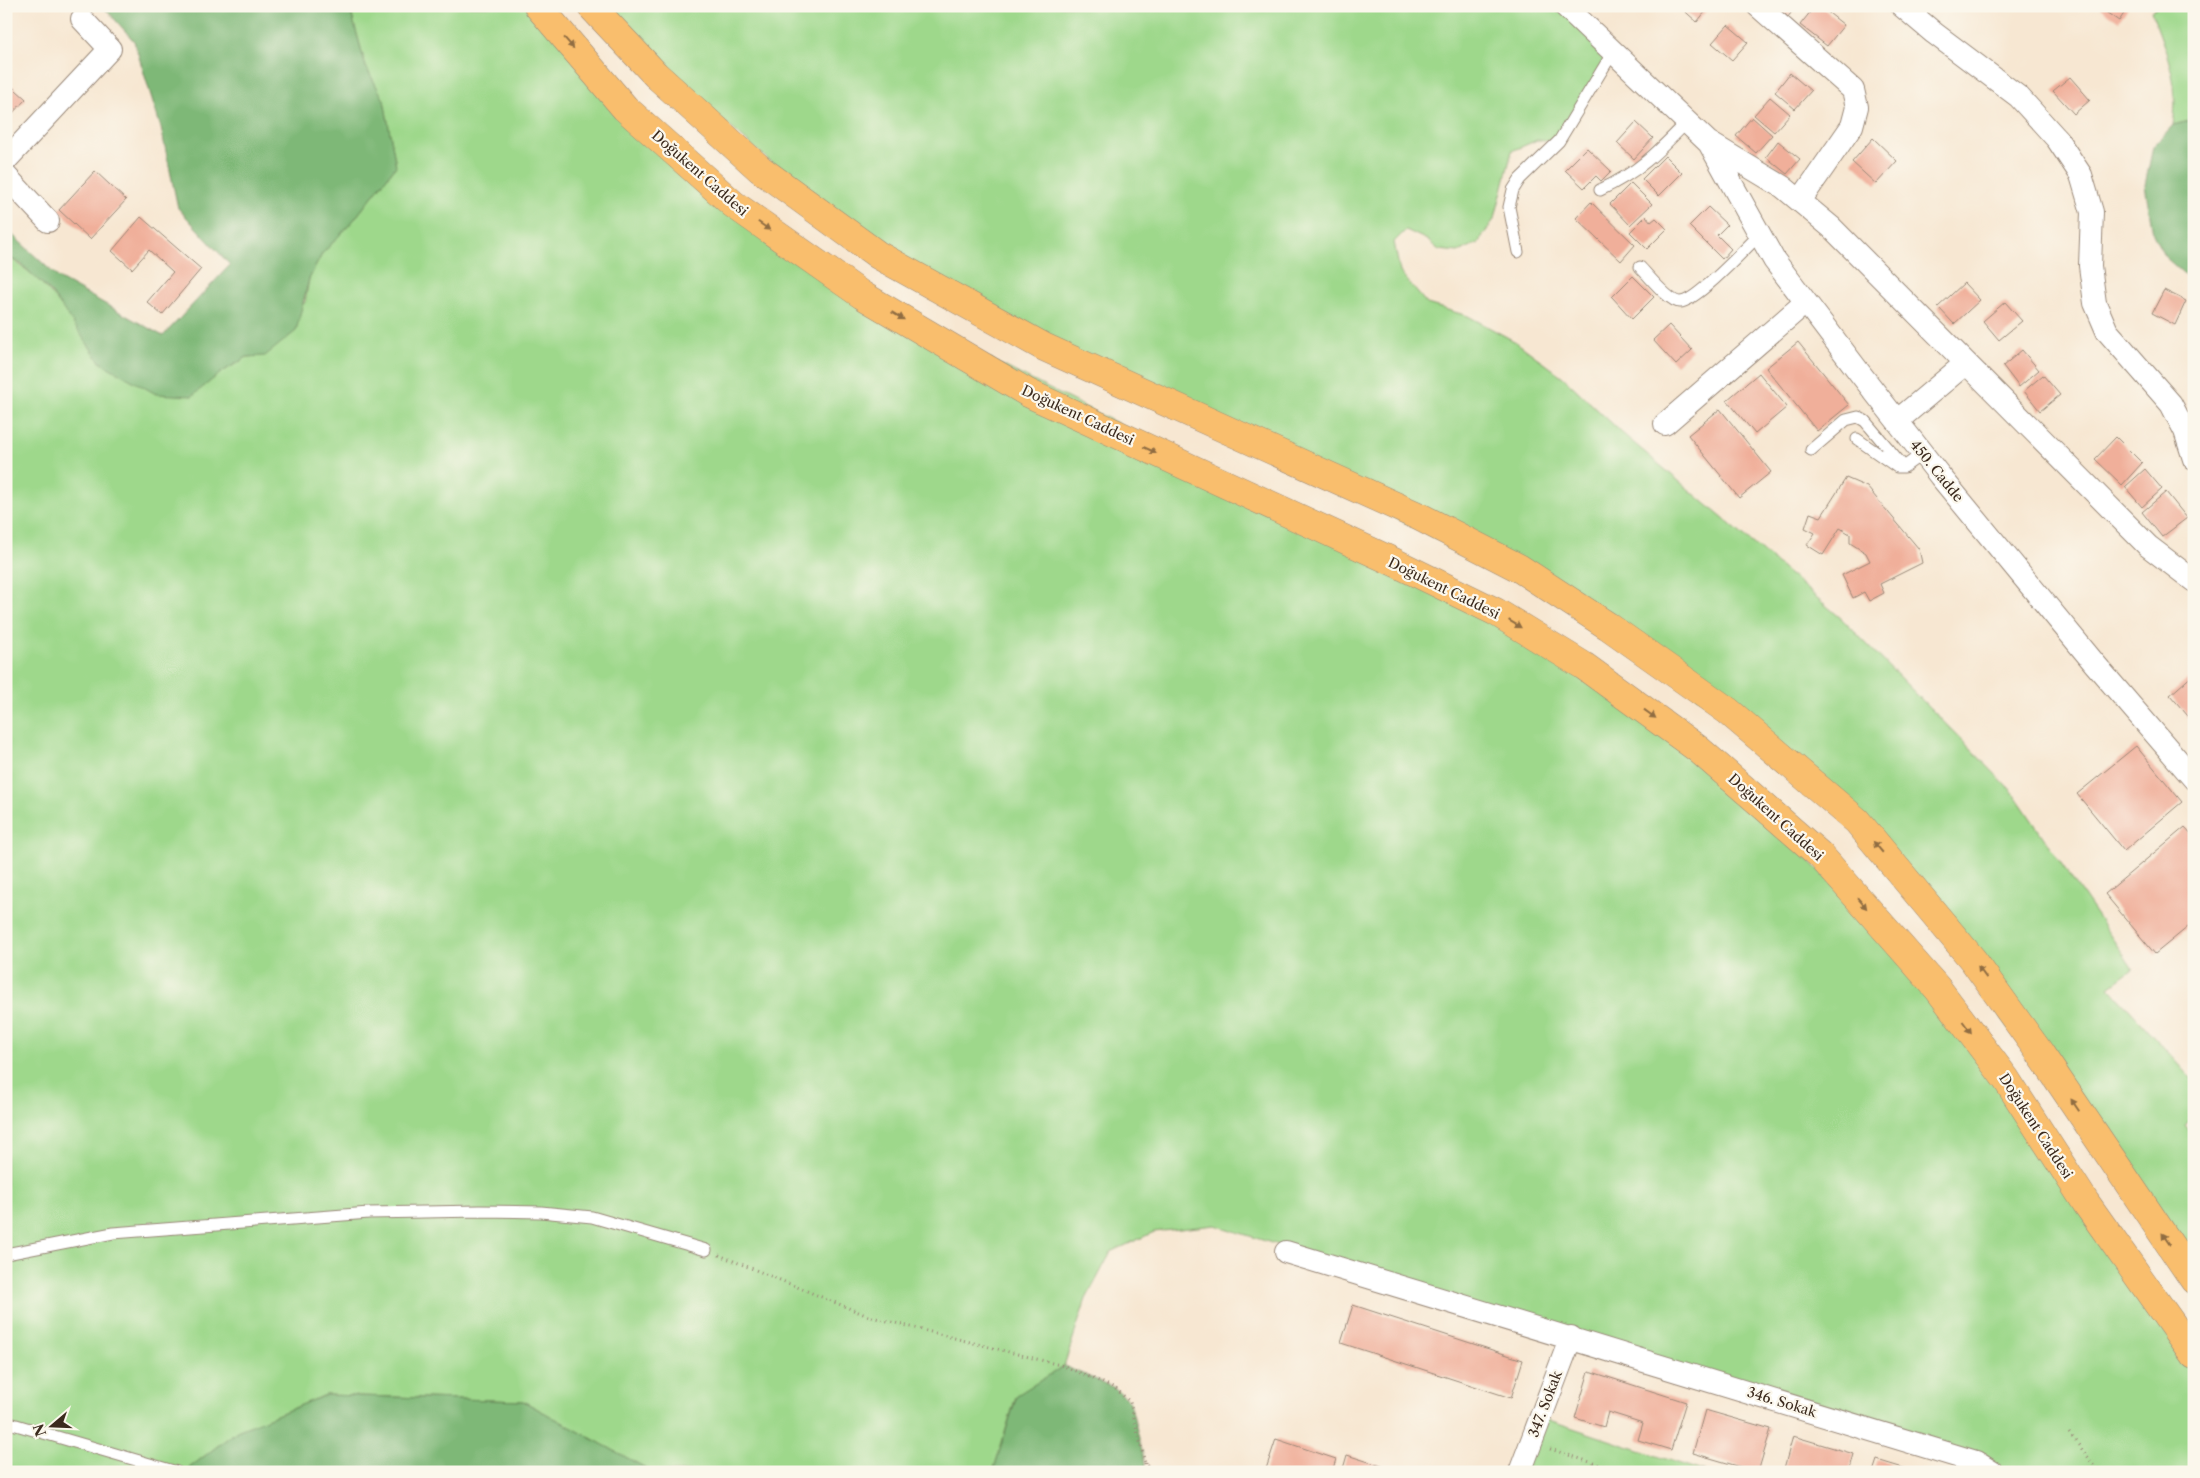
<svg xmlns="http://www.w3.org/2000/svg" width="2200" height="1478" viewBox="0 0 2200 1478" font-family="'Libre Caslon Text',serif">
	<rect width="100%" height="100%" fill="#fbf7ec"/>
	<filter id="ink" filterUnits="userSpaceOnUse"><feTurbulence type="fractalNoise" baseFrequency=".02" numOctaves="2"/><feDisplacementMap in="SourceGraphic" scale="10" xChannelSelector="R" yChannelSelector="G"/><feConvolveMatrix kernelMatrix="1 2 1 2 8 2 1 2 1" color-interpolation-filters="sRGB"/></filter>
	<filter id="wash" filterUnits="userSpaceOnUse"><feTurbulence type="fractalNoise" baseFrequency=".0096" numOctaves="4" result="noise"/><feDisplacementMap in="SourceGraphic" scale="20" xChannelSelector="R" yChannelSelector="G"/><feGaussianBlur stdDeviation="1.12" result="paint"/><feColorMatrix in="noise" values="0 0 0 0 0 0 0 0 0 0 0 0 0 0 0 0 0 1.4 0 .05"/><feComposite in="paint" operator="in"/></filter>
	<g filter="url(#wash)">
		<rect width="100%" height="100%" fill="#f7e7d2"/>
		<path fill="#9ed88b" stroke="#6c8154" d="M351 6H538L625 108 862 295 1394 562 1698 749 1938 989 2194 1355V1472H1992L1215 1225 1154 1232 1111 1252 1086 1299 1064 1366 1016 1396 993 1472H653L523 1401 326 1395 237 1431 184 1472H6V256C49 280 74 324 101 363L222 372 247 357 265 355 305 302 309 279 322 254 353 221 396 166 384 101 366 67 352 16Z
			M591 6H1565L1613 52 1559 141 1537 140 1512 151 1495 218 1478 243 1458 252 1439 250 1427 240 1406 230 1394 242 1400 272 1427 304 1468 316 1516 342 1563 377 1622 433 1842 619 2012 791 2133 969 2109 987 2194 1081V1117L2185 1125 2194 1136V1280L1857 821 1608 626 878 255Z
			M2158 6H2194V120L2173 125C2180 81 2166 52 2151 11Z
			M1540 1417 1705 1472H1520Z"/>
		<path fill="#7eb877" stroke="#5c714a" d="M103 6H351L352 16 366 67 384 100 396 166 353 221 322 254 309 279 296 331 265 356 247 357 222 372 192 396 156 394 101 363 51 292 21 264 6 256V229L60 279 163 336 230 265 178 208 161 128 134 41Z
			M2194 120V285L2192 281 2164 256 2153 234 2145 185 2153 147 2173 125Z
			M1064 1366 1115 1388 1130 1402 1145 1463V1472H993L1017 1395Z
			M326 1395 523 1401 653 1472H184L237 1431Z"/>
		<g id="blocks">
			<path fill="#f0af9a" d="M1679 6H1710L1697 22Z
				M1775 6H1796L1788 17Z
				M1815 6H1820L1844 25 1827 46 1800 25Z
				M2097 6H2129L2119 21Z
				M1728 25 1748 42 1732 60 1712 43Z
				M1790 73 1811 91 1795 109 1775 92Z
				M2070 77 2090 100 2074 114 2053 91Z
				M6 81 26 99 6 120Z
				M1770 97 1790 114 1774 132 1754 115Z
				M1752 117 1772 135 1756 153 1736 136Z
				M1636 122 1653 138 1634 159 1617 143Z
				M1873 138 1897 161 1876 184 1852 162Z
				M1778 141 1800 159 1787 174 1766 157Z
				M1587 148 1611 171 1601 181 1596 176 1584 188 1565 170Z
				M1665 156 1682 173 1659 196 1642 179Z
				M95 171 126 200 90 239 59 210Z
				M1631 183 1652 204 1630 225 1610 204Z
				M1591 202 1635 245 1621 261 1576 218Z
				M1708 207 1727 225 1717 235 1731 249 1722 259 1689 226Z
				M1646 216 1651 222 1656 218 1667 229 1647 249 1630 232Z
				M141 217 201 269 162 315 147 302 173 272 149 250 132 269 112 251Z
				M1633 276 1654 297 1632 319 1612 297Z
				M1964 283 1980 300 1954 324 1938 307Z
				M2164 290 2186 301 2175 325 2152 313Z
				M2005 302 2022 321 1999 340 1983 321Z
				M1669 325 1692 350 1676 365 1653 340Z
				M1798 342 1849 405 1817 431 1766 368Z
				M2022 350 2039 370 2019 387 2003 366Z
				M1759 373 1787 407 1755 434 1727 400Z
				M2043 375 2060 395 2040 411 2024 391Z
				M1720 409 1771 472 1739 498 1688 435Z
				M2116 437 2142 463 2122 485 2095 459Z
				M2145 469 2162 489 2142 507 2125 487Z
				M1846 478 1867 487 1919 549 1922 563 1880 584 1884 593 1869 601 1864 592 1853 598 1842 575 1870 561 1866 553 1850 543V534L1840 528 1823 555 1807 545 1815 533 1805 528 1810 513 1821 517Z
				M2166 492 2187 518 2162 537 2142 512Z
				M2194 674V723L2170 695Z
				M2136 746 2182 802 2124 851 2077 794Z
				M2185 827 2194 837V922L2155 954 2105 894Z
				M1353 1305 1523 1360 1511 1398 1341 1343Z
				M1589 1371 1686 1402 1671 1450 1638 1440 1643 1423 1608 1412 1604 1427 1575 1418Z
				M1705 1410 1771 1429 1758 1472 1693 1453Z
				M1793 1436 1854 1454 1849 1472H1783Z
				M1276 1439 1336 1459 1332 1472H1265Z
				M1347 1455 1397 1471V1472H1342Z
				M1877 1460 1913 1471 1912 1472H1873Z
				M1435 1466 1451 1471V1472H1433Z"/>
		</g>
	</g>
	<g filter="url(#ink)">
		<use href="#blocks" fill-opacity="0" stroke="#998878" stroke-width="1"/>
		<g fill="none" stroke-linecap="round" stroke-linejoin="round">
			<g stroke="#998878" stroke-width="13">
				<path id="lane" d="M1600 190C1639 172 1658 152 1687 122
					M1518 252 1509 207 1513 190 1520 179 1559 141 1613 52
					M1640 267C1648 275 1669 302 1680 302 1696 302 1747 247 1760 234
					M1857 439 1897 467H1904L1922 454
					M1811 450 1846 420 1858 417 1865 421 1904 467
					M6 1254 113 1233 369 1213 480 1211 541 1212 592 1217 706 1250
					M6 1422 177 1472"/>
			</g>
			<g stroke="#998878" stroke-width="24">
				<path id="street" d="M1565 6 1708 142 1783 187 1831 227 2148 546 2194 581
					M1758 6 1853 90 1857 107 1852 126 1800 201
					M1902 6 1934 33 2019 97 2057 139 2081 175 2092 212 2090 266 2095 303 2107 331 2171 404 2185 431 2194 459
					M1709 143 1774 260 1859 372 1940 476 2095 664 2194 779
					M6 160 110 49 82 19
					M6 176 48 221
					M1897 421 1966 363
					M1665 424 1806 302
					M1286 1252 1976 1462 1992 1472
					M1520 1472 1571 1337"/>
			</g>
			<g stroke="#998878" stroke-width="29">
				<path id="primary" d="M538 6 625 108 733 204 862 295 1028 393 1394 562 1496 612 1584 666 1698 749 1820 855 1938 989 2006 1079 2086 1203 2194 1355
					M591 6 656 75 760 169 878 255 1044 347 1420 517 1519 568 1608 626 1728 711 1857 821 1973 960 2040 1053 2194 1280"/>
			</g>
			<path stroke="#998878" stroke-width="3" stroke-dasharray="1 4" stroke-linecap="butt" d="M719 1255 868 1316 1064 1366 1115 1388 1130 1402 1145 1463 1153 1472
				M2069 1433 2100 1472
				M1550 1449 1621 1472
				M1145 1463V1472"/>
			<use href="#lane" stroke="#fff" stroke-width="11"/>
			<use href="#street" stroke="#fff" stroke-width="22"/>
			<use href="#primary" stroke="#f9be6d" stroke-width="28"/>
		</g>
		<defs><path id="oneway-solid" d="M-6-.8H1V-3.2L6.5 0L1 3.2V.8H-6Z" transform="scale(1.25)"/></defs>
		<g fill="#906d42">
			<use href="#oneway-solid" transform="translate(569 43) rotate(49)"/>
			<use href="#oneway-solid" transform="translate(764 226) rotate(35)"/>
			<use href="#oneway-solid" transform="translate(898 316) rotate(31)"/>
			<use href="#oneway-solid" transform="translate(1150 450) rotate(25)"/>
			<use href="#oneway-solid" transform="translate(1515 624) rotate(31)"/>
			<use href="#oneway-solid" transform="translate(1650 714) rotate(36)"/>
			<use href="#oneway-solid" transform="translate(1878 847) rotate(-130)"/>
			<use href="#oneway-solid" transform="translate(1862 903) rotate(49)"/>
			<use href="#oneway-solid" transform="translate(1982 972) rotate(-126)"/>
			<use href="#oneway-solid" transform="translate(1967 1027) rotate(53)"/>
			<use href="#oneway-solid" transform="translate(2075 1105) rotate(-124)"/>
			<use href="#oneway-solid" transform="translate(2166 1239) rotate(-124)"/>
		</g>
	</g>
	<g text-anchor="middle" stroke-width="4.5" stroke-linejoin="round" paint-order="stroke">
		<g font-size="14" fill="#3b2a1e" stroke="#fbf7ec">
			<text transform="translate(700 173) rotate(41)" y="5">Doğukent Caddesi</text>
			<text transform="translate(1078 415) rotate(25)" y="5">Doğukent Caddesi</text>
			<text transform="translate(1937 471) rotate(51)" y="5">450. Cadde</text>
			<text transform="translate(1444 588) rotate(26)" y="5">Doğukent Caddesi</text>
			<text transform="translate(1776 817) rotate(42)" y="5">Doğukent Caddesi</text>
			<text transform="translate(2036 1126) rotate(57)" y="5">Doğukent Caddesi</text>
			<text transform="translate(1782 1402) rotate(17)" y="5">346. Sokak</text>
			<text transform="translate(1545 1404) rotate(-69)" y="5">347. Sokak</text>
		</g>
	</g>
	<rect width="2200" height="1478" fill="none" stroke="#fbf7ec" stroke-width="25"/>
	<g transform="translate(52 1426) rotate(251)" stroke="#fbf7ec" stroke-width="4" paint-order="stroke">
	<path d="M0-4L9 19L0 12L-9 19Z" fill="#3b2a1e"/>
	<text y="-8" font-size="14" font-weight="bold" text-anchor="middle" fill="#3b2a1e">N</text>
	</g>
</svg>
